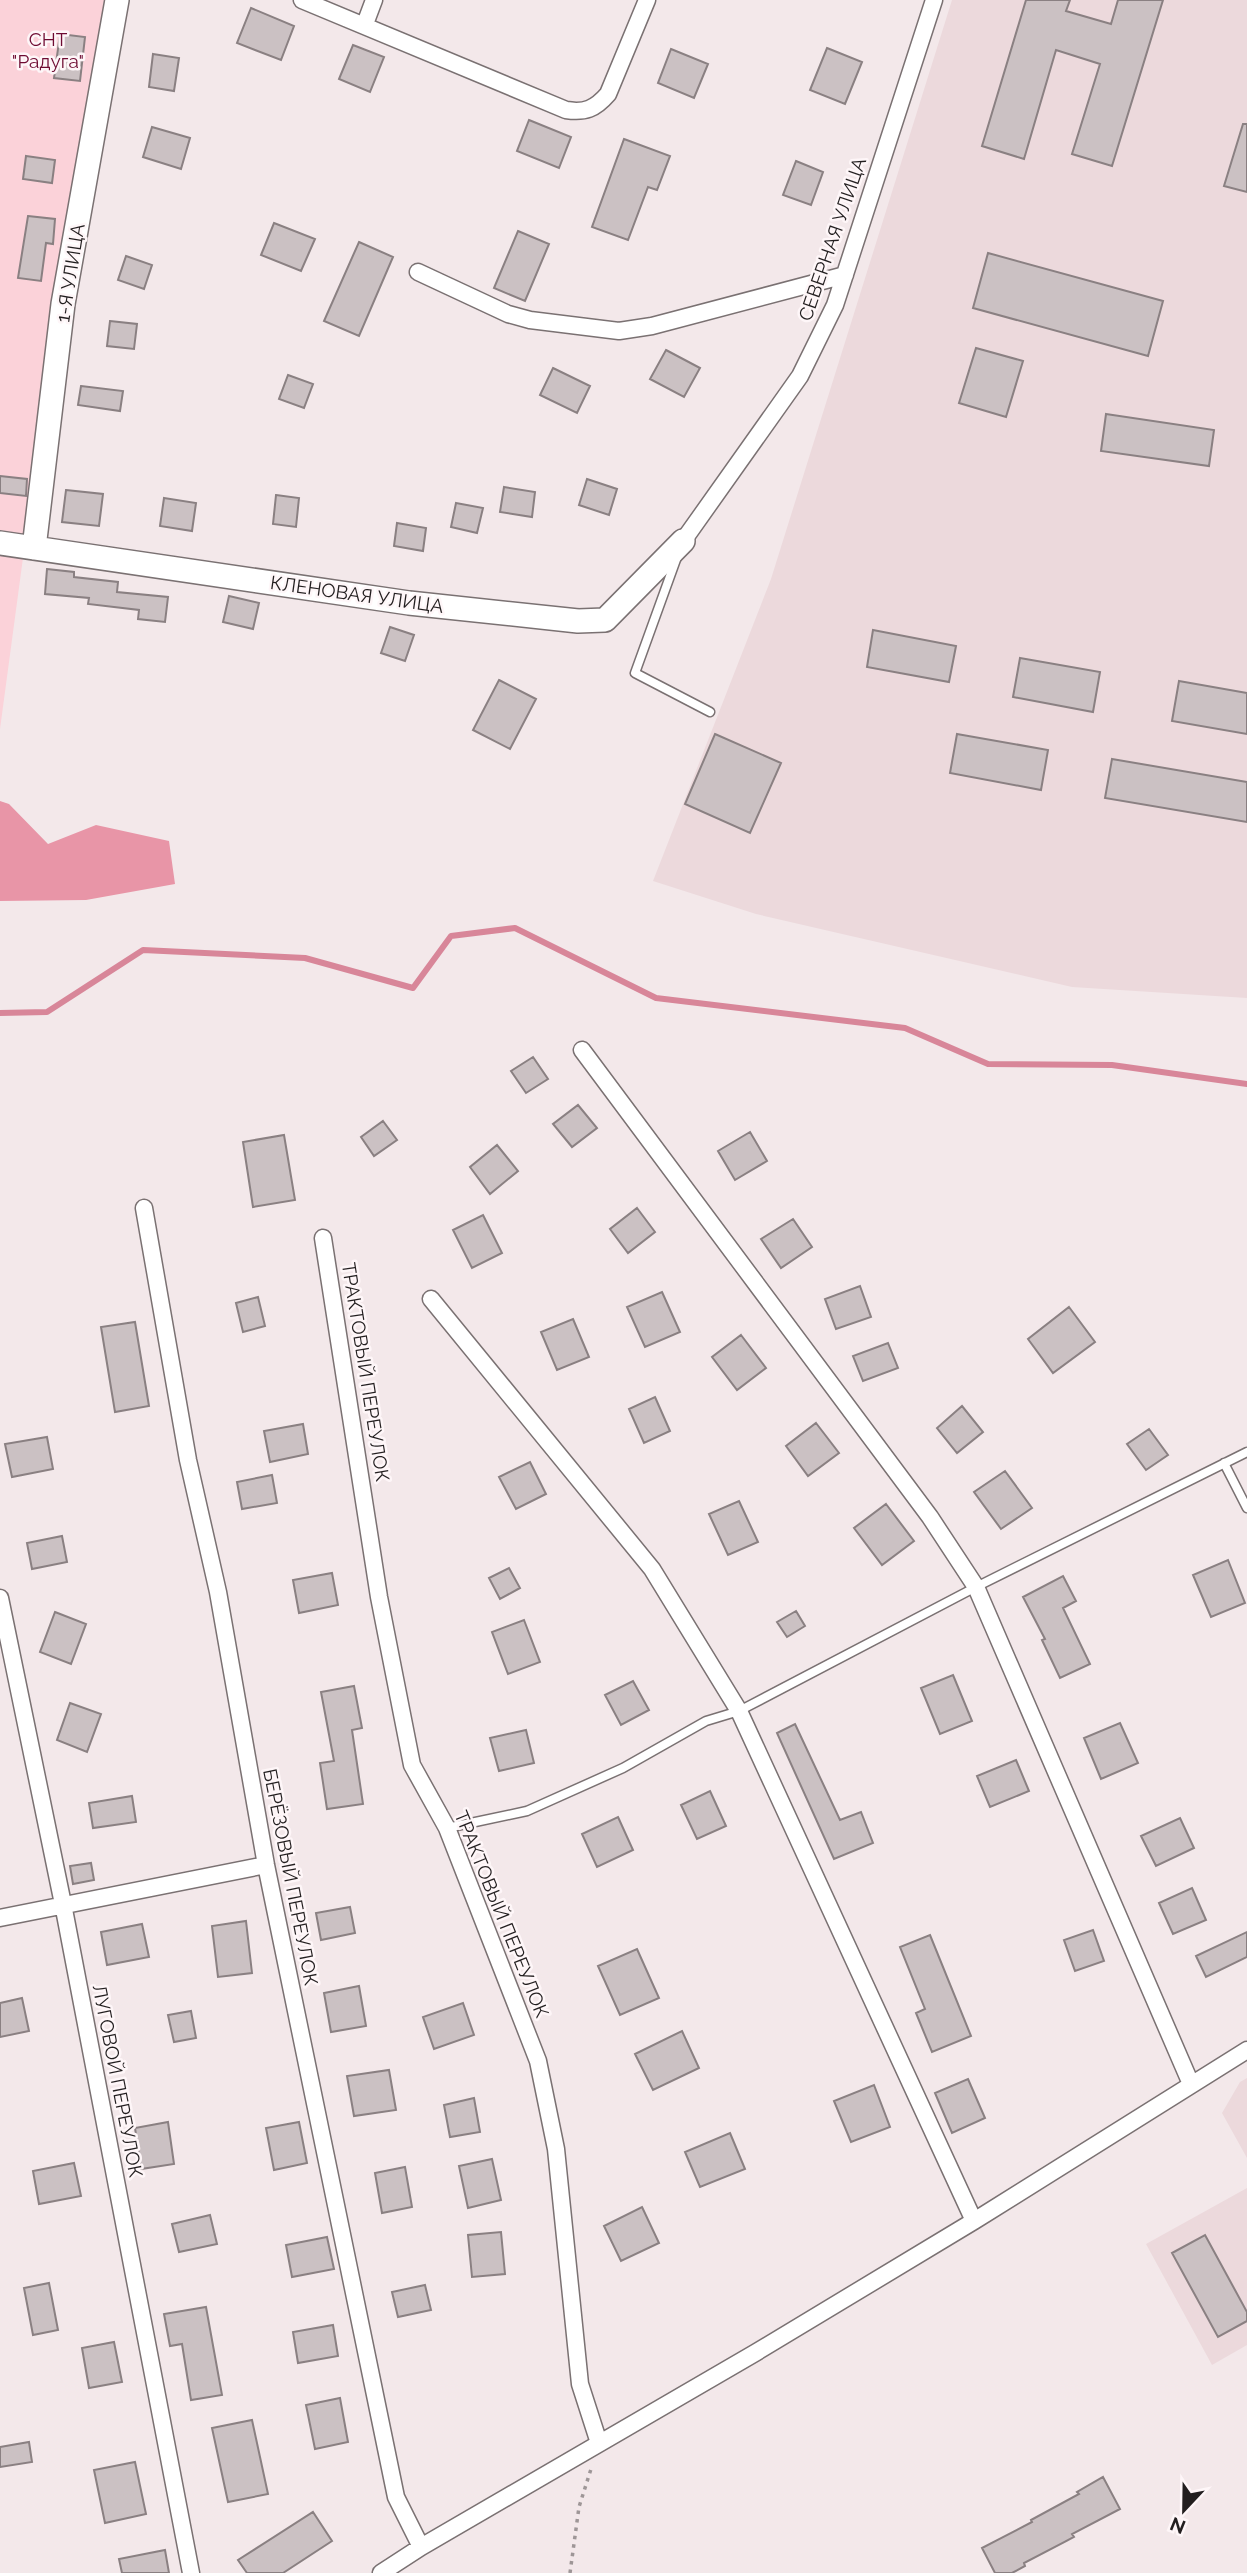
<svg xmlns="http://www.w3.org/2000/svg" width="1247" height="2573" viewBox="0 0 1247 2573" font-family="Raleway,sans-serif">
	<rect width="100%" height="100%" fill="#f3e8ea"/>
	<path fill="#ecd9dc" d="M952 0H1247V998L1072 987 756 914 653 881 771 579Z
		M1247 2078V2158L1222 2113 1240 2082Z
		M1247 2188V2345L1212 2365 1146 2244Z"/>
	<path fill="#fbd2d9" d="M0 0H104L27 528 0 729Z"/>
	<path fill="#e895a7" d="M0 801 9 804 48 844 96 825 169 841 175 884 86 900 0 901Z"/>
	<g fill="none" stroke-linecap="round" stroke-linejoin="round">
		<path stroke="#d88699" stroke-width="6" d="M0 1013 47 1012 143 950 305 958 413 988 451 936 515 928 656 998 905 1028 988 1064 1112 1065 1247 1084"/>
	</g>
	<path fill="#cbc1c3" stroke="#8a8082" stroke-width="2" d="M1026 0H1070L1066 11 1111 24 1118 0H1163L1112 166 1072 154 1100 64 1056 50 1024 159 982 146Z
		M251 8 294 26 281 60 237 43Z
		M60 34 85 37 80 81 54 78Z
		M353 45 384 57 370 92 339 79Z
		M827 48 862 62 845 104 810 90Z
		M671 49 708 64 694 98 658 83Z
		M153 54 179 58 174 91 149 87Z
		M529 120 571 137 559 168 517 151Z
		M1243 124H1247V192L1224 186Z
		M152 127 190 138 181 169 143 157Z
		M624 139 670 156 657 190 648 187 628 240 592 227Z
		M26 156 55 160 52 183 23 179Z
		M796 161 823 172 811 205 783 195Z
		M28 216 55 219 53 244 46 243 41 281 18 278Z
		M274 223 315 239 301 271 261 255Z
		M518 231 549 244 525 301 494 288Z
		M359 242 393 257 359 336 324 321Z
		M988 253 1163 301 1148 356 973 308Z
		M126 256 152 265 144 289 118 280Z
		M110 321 137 324 134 349 107 346Z
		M976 348 1023 361 1006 417 959 403Z
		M666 350 700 368 684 397 650 379Z
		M553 368 590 386 577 413 540 395Z
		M288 375 313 384 304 408 279 399Z
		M81 386 123 391 120 411 78 405Z
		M1106 414 1214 430 1209 466 1101 451Z
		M0 476 27 479 26 496 0 493Z
		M587 479 617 489 609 515 579 505Z
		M504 487 535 492 532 517 500 512Z
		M66 490 103 494 99 526 62 522Z
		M276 495 299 498 296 527 273 524Z
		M164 498 196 503 192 531 160 526Z
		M456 503 483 508 477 533 451 527Z
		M397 523 426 528 423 551 394 546Z
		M47 569 74 572V577L118 582 117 592 168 597 165 622 138 619 139 610 88 604 89 598 45 594Z
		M229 596 259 603 253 629 223 622Z
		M390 627 414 635 405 661 381 653Z
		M873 630 956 646 949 682 867 667Z
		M1020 658 1100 672 1093 712 1013 697Z
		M499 680 536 699 510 749 473 730Z
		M1179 681 1247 693V734L1172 721Z
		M715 734 781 763 750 833 685 804Z
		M957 734 1048 750 1041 790 950 773Z
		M1112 759 1247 782V822L1105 798Z
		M533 1057 548 1079 526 1093 511 1071Z
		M578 1105 597 1128 572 1147 553 1124Z
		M383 1121 397 1140 374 1156 361 1137Z
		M750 1132 767 1161 735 1180 718 1151Z
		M284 1135 295 1200 253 1207 243 1142Z
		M497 1145 518 1171 490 1194 470 1167Z
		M637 1208 655 1232 628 1253 610 1229Z
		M483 1215 502 1253 472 1268 453 1230Z
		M793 1219 812 1247 781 1268 761 1239Z
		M860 1286 871 1317 836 1329 825 1299Z
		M662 1292 680 1332 645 1347 627 1307Z
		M258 1297 265 1326 243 1332 236 1303Z
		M1069 1307 1095 1342 1053 1373 1028 1339Z
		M573 1319 589 1357 557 1370 541 1332Z
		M135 1322 149 1406 115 1412 101 1327Z
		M741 1335 766 1368 737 1390 712 1357Z
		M888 1343 898 1368 863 1381 853 1356Z
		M655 1397 670 1431 644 1443 629 1409Z
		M962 1406 983 1432 957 1453 937 1428Z
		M816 1423 839 1453 808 1476 786 1446Z
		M303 1424 308 1454 270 1462 264 1431Z
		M1149 1429 1168 1455 1146 1470 1127 1444Z
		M47 1437 53 1469 12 1477 5 1444Z
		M530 1462 546 1494 516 1509 499 1477Z
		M1005 1471 1032 1508 1001 1529 974 1492Z
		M272 1475 277 1503 242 1509 237 1482Z
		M739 1501 758 1542 728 1555 709 1514Z
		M886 1504 914 1541 882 1565 854 1528Z
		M62 1536 67 1562 32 1569 27 1543Z
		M1228 1560 1245 1603 1211 1617 1193 1575Z
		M509 1568 520 1588 500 1599 489 1578Z
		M332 1573 338 1605 299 1613 293 1580Z
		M1063 1576 1076 1601 1063 1608 1090 1664 1060 1678 1042 1640 1045 1639 1023 1597Z
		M796 1611 805 1626 787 1637 777 1622Z
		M55 1612 86 1624 71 1664 40 1652Z
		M524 1620 540 1662 508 1674 492 1632Z
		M953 1675 972 1721 940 1734 921 1688Z
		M633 1681 649 1710 621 1725 605 1695Z
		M354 1686 362 1728 352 1730 363 1804 327 1809 320 1763 334 1761 321 1692Z
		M70 1703 101 1714 87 1752 57 1740Z
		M1120 1723 1138 1763 1101 1779 1084 1738Z
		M795 1724 840 1820 861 1812 873 1843 834 1859 777 1733Z
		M526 1730 534 1763 499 1771 490 1738Z
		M1016 1760 1029 1791 990 1807 977 1776Z
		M710 1791 726 1826 697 1839 681 1805Z
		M132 1796 136 1822 93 1828 89 1803Z
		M618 1817 633 1850 597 1867 582 1834Z
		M1180 1818 1194 1848 1156 1866 1141 1836Z
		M91 1863 94 1880 73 1884 70 1866Z
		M1192 1888 1206 1920 1173 1934 1159 1903Z
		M350 1907 355 1933 321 1940 316 1913Z
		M246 1921 252 1973 218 1977 212 1926Z
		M142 1924 149 1957 107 1965 101 1932Z
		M1093 1930 1104 1961 1075 1971 1064 1940Z
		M1247 1932V1957L1206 1977 1196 1956Z
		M930 1935 971 2036 932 2052 916 2013 925 2009 900 1947Z
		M637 1949 659 1998 620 2015 598 1966Z
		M359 1986 366 2026 331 2032 324 1993Z
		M22 1998 29 2031 0 2037V2003Z
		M463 2003 474 2035 434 2049 423 2017Z
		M191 2011 196 2038 174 2042 168 2015Z
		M682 2031 699 2068 653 2090 635 2054Z
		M389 2070 396 2110 354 2116 347 2076Z
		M968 2079 985 2118 952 2133 935 2093Z
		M874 2085 890 2127 851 2142 834 2101Z
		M474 2098 480 2132 450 2137 444 2105Z
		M168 2122 174 2164 141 2169 135 2128Z
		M299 2122 307 2163 274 2170 266 2128Z
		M730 2133 745 2169 700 2187 685 2152Z
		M492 2159 501 2200 468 2208 459 2166Z
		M74 2163 81 2196 39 2204 33 2171Z
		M405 2167 412 2207 382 2213 375 2173Z
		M642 2207 659 2243 621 2261 604 2226Z
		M210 2215 217 2244 179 2252 172 2224Z
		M501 2232 505 2274 472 2277 468 2235Z
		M1205 2235 1247 2312V2321L1218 2337 1172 2253Z
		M327 2237 334 2269 292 2277 286 2245Z
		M49 2283 58 2330 33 2335 24 2288Z
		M425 2285 431 2310 398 2317 392 2292Z
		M206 2307 222 2395 191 2400 182 2344 170 2346 164 2314Z
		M333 2325 338 2356 298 2363 293 2332Z
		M114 2342 122 2382 89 2388 82 2348Z
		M340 2398 348 2442 315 2449 306 2405Z
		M252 2420 268 2494 228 2502 212 2428Z
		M29 2442 32 2462 0 2467V2447Z
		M135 2462 146 2514 105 2523 94 2470Z
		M1103 2477 1120 2509 1072 2534 1074 2537 1024 2563 1025 2566 1012 2573H995L982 2548 1032 2522 1031 2520 1079 2494 1077 2492Z
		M313 2512 332 2541 283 2573H247L238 2560Z
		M165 2550 169 2573H122L119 2559Z"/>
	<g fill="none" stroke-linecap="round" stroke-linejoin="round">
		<g stroke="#7a7172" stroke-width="11">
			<path id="lane" d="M677 557 635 673 710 712
				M1224 1463 1247 1508
				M447 1828 527 1811 623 1768 706 1721 739 1711 976 1587 1247 1452"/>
		</g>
		<g stroke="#7a7172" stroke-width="19">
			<path id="street" d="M302 0 566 110C585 113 595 109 608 94L647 0
				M365 24 374 0
				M418 272 508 314 530 320 619 331 652 326 845 275
				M683 541 800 376 835 305 934 0
				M582 1050 930 1517 976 1587 1191 2084
				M144 1208 188 1460 218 1592 266 1865 396 2497 421 2547
				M323 1238 379 1597 412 1765 447 1828 538 2061 556 2149 580 2384 599 2443
				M431 1299 652 1569 739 1711 974 2221
				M0 1598 63 1904 191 2573
				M0 1918 266 1865
				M381 2573 421 2547 755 2353 974 2221 1247 2050"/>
		</g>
		<g stroke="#7a7172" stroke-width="26">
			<path id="secondary" d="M0 543 409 603 578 621 605 620 683 541
				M34 548 63 304 117 0"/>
		</g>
		<path stroke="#9e9697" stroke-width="3.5" stroke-dasharray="3.5 5" stroke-linecap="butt" d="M570 2573 579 2507 591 2469"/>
		<use href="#lane" stroke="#fff" stroke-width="8"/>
		<use href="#street" stroke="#fff" stroke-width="16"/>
		<use href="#secondary" stroke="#fff" stroke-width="23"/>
	</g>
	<g text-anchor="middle" stroke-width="5" stroke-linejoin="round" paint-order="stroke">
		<g font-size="19" fill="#6e0b32" stroke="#fef6f8">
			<text x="48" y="46">СНТ<tspan x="48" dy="22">"Радуга"</tspan></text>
		</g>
		<g font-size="19" fill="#221e1f" stroke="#fef6f8">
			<text transform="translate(832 239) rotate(-71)" y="7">СЕВЕРНАЯ УЛИЦА</text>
			<text transform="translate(70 273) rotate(-81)" y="7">1-Я УЛИЦА</text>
			<text transform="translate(357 594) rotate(8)" y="7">КЛЕНОВАЯ УЛИЦА</text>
			<text transform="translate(366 1372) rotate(81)" y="7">ТРАКТОВЫЙ ПЕРЕУЛОК</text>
			<text transform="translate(291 1877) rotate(79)" y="7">БЕРЁЗОВЫЙ ПЕРЕУЛОК</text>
			<text transform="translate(502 1914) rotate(68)" y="7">ТРАКТОВЫЙ ПЕРЕУЛОК</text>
			<text transform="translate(118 2081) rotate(79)" y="7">ЛУГОВОЙ ПЕРЕУЛОК</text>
		</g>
	</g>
	<g transform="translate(1184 2510) rotate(202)" stroke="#fef6f8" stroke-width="5" paint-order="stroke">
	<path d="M0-5L12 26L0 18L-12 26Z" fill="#221e1f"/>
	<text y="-10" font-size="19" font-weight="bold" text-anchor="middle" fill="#221e1f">N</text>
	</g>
</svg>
